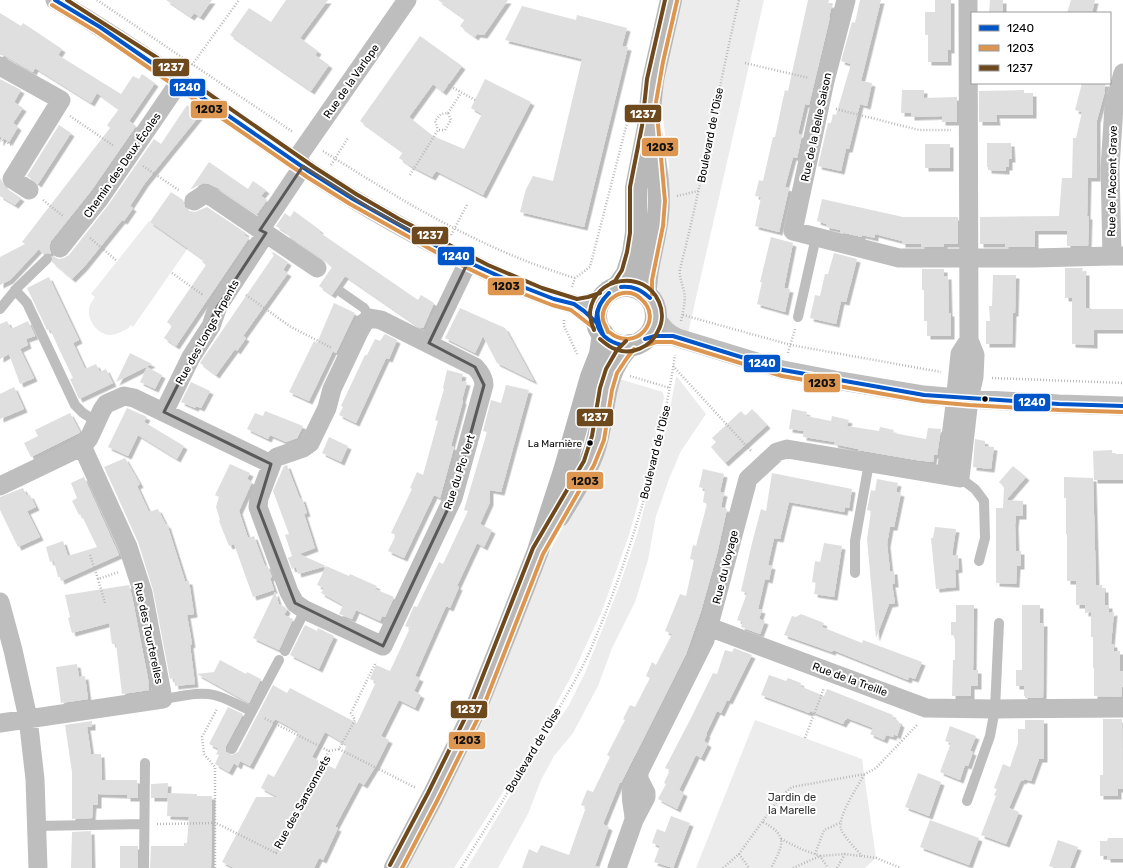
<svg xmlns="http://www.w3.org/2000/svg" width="1123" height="868" viewBox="0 0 1123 868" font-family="Rubik,sans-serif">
	<defs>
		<filter id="shadow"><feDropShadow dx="3.5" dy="3.5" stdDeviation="0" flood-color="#0004"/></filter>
	</defs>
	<rect width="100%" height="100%" fill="#fff"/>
	<path fill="#ececec" d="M681 0H764L688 333 668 321 662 297 653 279 663 233 669 165 660 95Z
		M149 221 188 248 133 327 130 325 129 328C123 331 117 334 111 335 97 335 85 318 90 305 91 303 93 300 95 297L91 294Z
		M676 377 678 378 706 414 681 451 669 479 656 516 648 560 635 602 612 648 598 686 573 733 554 756 541 780 528 814 498 868H467L523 774 569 705 585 673 619 587 636 538 667 424Z
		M616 378 663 392 664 398 649 465 629 535 602 611 573 673 534 744 454 868H406L519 627 553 545 568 518Z
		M755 720 862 759 876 858 865 868H696Z"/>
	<path fill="#dfdfdf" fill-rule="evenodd" filter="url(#shadow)" d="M166 0H212L200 17 194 13 191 17Z
		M286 0H328L300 38 318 51 315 55 329 65 311 91 230 35 249 8 271 22Z
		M438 0H508L484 35 477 34 475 37 460 26 465 19Z
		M808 0H829L828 4 832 5 829 17H830L809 105 805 104 798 134 802 135 797 158 793 157 785 187 789 188 779 232 755 226 761 197 755 196 759 180 763 181 773 137H775L783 99 785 90 788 91Z
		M860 0H881L861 81 872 83 867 106 860 104 849 149H846L841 171 818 166 828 123H831L833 114 836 115 851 64 841 61 852 22 855 23Z
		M935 0H951V50H948V62H928V35H925V12H935Z
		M990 0H1003V13H989Z
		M1071 0H1095L1092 13H1067Z
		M522 6 576 20 577 15 627 28 622 46 628 47 584 227 520 212 526 189 533 176 553 181 582 59 505 40Z
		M0 13 21 26 23 23 62 49 58 55 121 94 133 76 139 79 142 74 155 83 129 121 136 126 91 191 51 241 49 247 51 254 48 253 43 254 39 249 10 280 0 285V257L25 244 22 242 110 128 107 125 119 109 97 93 91 103 35 68 33 72 5 56 0 55Z
		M420 36 462 66 443 92 433 84 409 117 433 136 464 149 482 114 471 108 485 79 531 102 483 195 436 171 432 177 409 165 399 158 403 152 360 121Z
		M0 79 21 90 14 102 23 108 13 123 18 127 9 142 3 138 0 143Z
		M1082 83H1106L1104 91H1105L1097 120V178H1088L1087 216H1089L1088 246H1067V231H1035V247H1005V244H980V217L1059 216 1062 178H1072L1073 138H1076L1082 112 1075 110Z
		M902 90H924V98L957 97V122H942V116L911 117V113H901Z
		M1024 90V93H1033V115H996L997 122H979V91Z
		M187 105 200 115 145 183 130 206 133 208 124 221 122 220 84 267 72 279 52 262V256L59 259 64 258 69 255 109 204 154 139 161 144Z
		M59 125 71 133 38 184 27 176Z
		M987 143H1011L1012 159H1009V167H1006V171L988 170V167H987Z
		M925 144H950V168H925Z
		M209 162 248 189 253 181 266 190 261 196 267 200 257 214 218 188 209 184 204 183 199 185 190 190Z
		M0 178 6 188 21 198 15 205 0 196Z
		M171 192 183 200 185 207 189 211 195 212 207 207 246 233 244 235 249 238 176 346 164 338 172 326 167 322 206 265 202 262 204 260 150 222Z
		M822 199 903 217H958V244H944V247H921V244H902V241L875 234V238L862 235V237L840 232V230L826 227V224L817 221Z
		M294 211 320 230 319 232 418 300 421 295 434 303 423 328 419 327 345 276 332 295 319 286 332 267 323 259 286 234 287 233 276 226 285 213 290 217Z
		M771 237 793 243 784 288 790 289 785 312 757 304 762 282H760Z
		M273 252 288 262 283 270 288 273 243 336 246 338 237 351 235 349 216 375 200 363 274 255 272 254Z
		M834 253 857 259 846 302 841 301 836 324 810 318 815 295 820 296 825 274H828Z
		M1065 268H1083L1082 272H1086V308H1091V309H1123V330H1094V345L1072 344V298H1065Z
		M922 269H944V276H948L949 313H951V336H927V321H924V290H922Z
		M993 275H1016L1015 313H1013L1012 344H986V321H990L989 306H992Z
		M49 277 79 340 73 343 85 369 96 364 100 372 106 369 113 383 79 399 70 379 73 378 59 349 50 329 47 330 27 288Z
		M334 303 355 313 336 353 333 351 309 401 289 392 314 341 317 343Z
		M460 308 505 328 534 381 497 363 483 336 475 353 445 338Z
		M7 321 11 329 28 321 35 336 26 339 28 345 20 349 34 378 20 384 9 354 0 359V324Z
		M385 334 397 340 389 359 386 358 356 423 339 415 343 407 341 406 365 355H367L375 339 380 341 384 335Z
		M130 353 152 364 116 382Z
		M147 367 162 375 155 389 140 382Z
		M447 370 463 374 461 381 467 382 462 400 463 401 451 446 454 447 440 498 434 495 404 558 388 551 396 535 391 533 412 489 410 488 417 472 423 475 438 421 435 420 444 389 443 388Z
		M191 382 210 391 201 408 196 406 195 408 181 402Z
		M506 385 529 390 501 492 490 490V502L480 524 492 530 484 547 477 543 457 586 459 587 450 608 446 606 415 676 420 678 414 691 421 695 415 708 399 700 381 736 389 740 377 764 364 785 359 782 335 827 338 828 323 860 319 858 314 868H234L222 862 256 797H278L261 788 268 774 274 777 299 732 275 719 250 766 240 761 238 766 234 763 229 772 215 764 219 755 216 754 219 749 209 744 228 707 243 714 226 746V752L232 755 238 752 273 685 287 693 290 688 357 723 376 682 370 679 376 665 390 671 410 628 405 626 414 606 417 607 439 562 443 564 468 511 464 510 487 432 483 431 491 400 501 403ZM325 732 347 745 335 769 312 757Z
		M14 387 24 409 0 419V394Z
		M127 408 147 417 144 422 184 446 177 459 138 435 128 456 108 447Z
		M752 409 767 425 725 463 711 447 716 442 712 438 741 411 745 416Z
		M792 409 807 412 806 416 831 421 832 416 849 420 847 426 879 431 880 427 894 430 893 433 926 439 928 428 941 429 937 455H934L933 462 916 460 858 450V449L834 444 835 442 803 437 804 431 789 429Z
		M265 411 303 426 297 438 286 442 270 435 268 439 247 429 255 413 263 416Z
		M70 413 80 432 79 433 31 457 24 443 38 436 35 430Z
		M329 437 348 446 341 462 322 453Z
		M975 439 985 441V446L994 447 991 469 973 467Z
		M1112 450V454H1123V480H1094L1093 451Z
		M125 458 140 484 137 486 149 512 158 509 166 525 167 524 185 581H189L194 614 187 615 192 644 190 645 195 684 175 686 174 678 170 679 153 590 138 542 104 467Z
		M230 464 250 473 247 479 252 482 239 511 248 538 254 536 265 566 267 565 272 577 270 578 274 590 253 597 234 544 229 546 219 521 220 520 216 507 219 497 215 495Z
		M287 465 300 499 302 498 307 513 304 514 315 548 299 554 326 566 298 574 296 567 292 569 288 558 292 556 285 535 289 534 273 491 284 466Z
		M1013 466 1026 477 1006 500 1023 501V516H1016L1015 525 1016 551H1021V566H1017L1016 584 996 583V508H1003L1004 487 999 482Z
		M703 469 724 474 720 492 724 493 721 507 727 509 717 554 701 611 686 654 621 783 620 782 603 824 609 827 595 866 599 867 598 868H522L529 849 537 853 541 845 569 855 586 807 581 805 587 790 593 792 610 757 607 755 625 720 623 719 630 705 635 707 650 678 646 676 652 662 656 665 672 634 665 631 680 594 686 596 694 560 690 559 693 545 696 546 707 504 703 502 705 489 699 487Z
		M772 473 852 489 849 508 845 507 844 512 789 502 780 539 774 538 768 565 772 566 769 580 765 579 758 609 762 610 759 619 765 621 760 634 741 627 743 622 737 620 747 593 741 591 752 543 761 509 766 511Z
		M84 477 119 555 61 581 60 577H58L54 561 50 562 46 547 63 541 68 556 97 547 81 514 79 515 72 501 77 498 71 483Z
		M1064 477 1093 478 1096 585H1102V589H1105V605H1109V613L1114 612 1111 644H1114V651H1120V671H1123V687L1122 686 1121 697 1094 696V668H1093V637H1091V612L1085 613V605H1076V581H1067V534H1066V498H1064Z
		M877 479 898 483 896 492 901 493 894 527H890L887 544 890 571H894L895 584H892L895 603 889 604 876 638 867 539 871 511 867 510 871 490 875 491Z
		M23 488 27 496 30 495 36 507 27 511 40 537 18 547 0 510V497Z
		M935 527 956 529 952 555H958L959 569 955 570 956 587 936 589 931 538H933Z
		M824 543 842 546 834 597 814 594 816 583 812 582 815 561 820 562Z
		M326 566 349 576 350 574 377 586 375 589 394 597 385 617 382 616 380 621 356 610 352 619 339 614 343 605 321 593 324 588 317 585Z
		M129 585 132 596 149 684H148L149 690 122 694 116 644H112L109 623 72 633 68 618 70 617 65 595Z
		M275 592 279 604 285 607 287 610 284 615 293 619 279 650 253 638Z
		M956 605H974L973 670H978V686H971V696H952L953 660H955V636L951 635V622H956Z
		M1022 605H1040V623H1044L1043 698H1025V696H1024V686H1016V670H1022Z
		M801 614 824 623 822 627 862 643 863 640 922 662 915 679 909 677 908 680 833 650 832 652 784 635 792 616 796 617Z
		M305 625 317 631 318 628 334 636 319 669 290 655Z
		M734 648 752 655 729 701 727 700 721 713 717 711 706 734H707L704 741 708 744 701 758 696 755 679 790 684 793 677 809 658 799 666 784 664 783 670 770 665 768 691 718 713 673 717 674 725 650 732 652Z
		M220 660 246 674 247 672 261 679 249 703 197 674 214 672Z
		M77 664 79 677 85 676 88 699 61 703 56 667Z
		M769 675 786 681 788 678 801 683 800 686 824 696 827 689 893 715 892 718 899 721 898 722 901 724 897 736 894 734 893 737 886 735 884 740 870 734 873 728 847 718 846 720H845L843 724 810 711 809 713 761 695Z
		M1103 719H1122L1123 789H1118V796H1100V775H1103Z
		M1025 720H1044V759H1039L1031 781 1024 779 1023 781 1021 780 1009 808 1019 812 1006 844 981 835 996 796 994 795 997 789 994 788 1003 764 1010 767 1018 743V729H1025Z
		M92 721V727H87L91 754H101L102 780H137V784H138V798H127V795L98 794V805H93L92 818 72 819V772L65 725Z
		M950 726 976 736 970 751 973 752 968 766 965 765 960 780 940 772 951 743 945 741Z
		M918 773 941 782 929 816 905 807Z
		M168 783 167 798H151V784Z
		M168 793 197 794V796H212L211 868H150L151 846H184V843H187L189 817 167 816Z
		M671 816 690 823 673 868 654 862 660 846 652 843 657 829 665 832Z
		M930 820 979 838 969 865 920 847Z
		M91 831 92 868H71L72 832Z
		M1108 838H1123V859H1107V856H1100V841H1107Z
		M1058 840 1078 847 1070 868H1057L1049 866Z
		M120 846H138V868H120Z"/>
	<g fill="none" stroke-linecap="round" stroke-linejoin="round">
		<path stroke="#b9b9b9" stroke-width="2.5" stroke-dasharray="1 2" stroke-linecap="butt" d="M97 0 293 132
			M745 63 809 78
			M192 65 239 0
			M448 85 475 100
			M836 109 919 130H951
			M448 113 461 93
			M70 116 114 146
			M0 138 13 146
			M323 151C404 202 482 250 575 278
			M331 165 348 138
			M143 166 180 191
			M410 175 438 130H445L451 120 448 113 441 114 435 121 438 130
			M677 196 698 191
			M43 200 63 216
			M451 235 467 205
			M90 238 117 261
			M172 273 203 295
			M572 287 575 278 590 267 628 119
			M246 295 291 327 332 348
			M683 315 791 345 941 372
			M564 320V326L578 356
			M681 321C683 311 686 301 684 291 682 283 679 277 680 269 703 180 718 89 739 0
			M788 353 795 329
			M673 366 752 452
			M630 376 670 388
			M992 378 1123 383
			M90 555 98 579
			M105 603 98 579 119 572
			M805 738 824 688
			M339 749 416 788
			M329 751 339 749 355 720 351 713 376 662
			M864 775C858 786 837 817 841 829 844 837 856 849 862 856L876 858 901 868
			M763 822C789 836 783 845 771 868
			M157 824 216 823 276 853 329 751 264 718
			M781 839 801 849 820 856 828 868
			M739 854 749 868
			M815 854 824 830 840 823
			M215 868V767L204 754 202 737 217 709
			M461 868C491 819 522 771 551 722 564 699 578 677 589 653 630 558 660 457 675 355
			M723 868 739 854 780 797 792 787 865 774 876 768 918 724
			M793 868 820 856 845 854 861 856
			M837 868 845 854"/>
		<path stroke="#bebebe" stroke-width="10" d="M15 290 27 303 75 405 83 413 96 421
			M341 292 364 308 370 318
			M0 309 18 287 47 259
			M798 317 816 237
			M960 478 975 489 984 501 985 538 979 561
			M855 573V541L869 463
			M285 651 305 610
			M163 699C179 697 198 691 214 695 227 698 239 706 252 711
			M232 749 279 660
			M967 801 990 736 995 709 999 623
			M37 826 144 824
			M144 868 145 763"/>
		<path stroke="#bebebe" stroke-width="19" d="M55 0C144 51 225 115 311 172 366 209 425 241 485 270 509 281 533 293 559 300 565 302 571 304 577 305 586 305 594 302 602 299
			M846 0 825 81 793 231 899 258H1034L1112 256
			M968 0 969 340
			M0 66 61 100 12 179 29 190
			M1123 73 1114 106 1110 168 1112 256H1123
			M295 161 407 0
			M194 201 205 194 212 197 317 268
			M260 230 303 166
			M60 248 100 198 180 81
			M574 304 584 311 598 324
			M656 317C661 327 668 334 678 338L783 370 835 380 924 395 969 399 1059 404 1123 406
			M370 318 381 320 475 367C480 372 484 377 484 385L453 498 383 646 305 610 295 603 289 592 258 507 259 498 273 461 277 457 303 448 310 443 327 408 332 389 359 332 364 323Z
			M645 339 655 336H673
			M429 343 468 262
			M164 412 191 357 211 326 218 306 266 233
			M0 486 77 449 86 442 89 438 102 410 106 404 124 396 134 398 271 464
			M0 602 13 650 28 718 35 779 38 868
			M709 627 926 708 995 709 1123 708
			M0 723 163 699 143 593 128 547 82 446
			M634 820C634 808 629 798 632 786L705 640 748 479 777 452 787 449 960 478 969 399 974 377 975 355 969 340 960 354 954 413 946 475
			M617 868 634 820 646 797V793L639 779V773"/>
		<path stroke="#b8b8b8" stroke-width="22" d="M596 316a30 30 0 1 1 60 0a30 30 0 1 1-60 0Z
			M615 288 619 285 627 273 633 253 636 233V188L648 127 653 80 671 0
			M646 294C645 267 656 242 658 215 661 189 655 162 652 136
			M559 516C572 494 587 472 595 448 607 410 600 375 630 345
			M395 868 433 796 476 708 508 628 538 551 564 471 591 377 600 354 603 334"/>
		<g stroke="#fff" stroke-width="7">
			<path id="bus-1" d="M55 0 100 27 310 172 353 199 444 250 468 262 518 285 554 299 574 304 584 311 598 324
				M621 287C634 286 641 290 650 298
				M621 287C634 286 641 290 650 298
				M609 293C589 312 593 337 621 345
				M603 334C595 316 595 307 609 293
				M645 339 655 336H673L783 370 924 395 1059 404 1123 406"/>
		</g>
		<g stroke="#fff" stroke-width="7">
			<path id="bus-2" d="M52 5 97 32 307 177 350 204 441 255 465 267 516 291 552 305 571 310 594 328
				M652 294V280L663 226 665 201 656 102 663 62 677 1
				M608 332C607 328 604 324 603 320 601 308 611 295 623 293 630 292 635 293 640 298 666 319 635 354 609 332
				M647 345 656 342H672L782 376 923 401 969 405 1059 410 1123 412
				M402 868 438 799 482 710 543 554 594 465 604 440 612 390 617 373 627 358 634 349"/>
		</g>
		<g stroke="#fff" stroke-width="7">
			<path id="bus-3" d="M67 0 156 57 314 167 356 194 399 219 488 265 542 288 577 299 588 297 600 293
				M611 283 615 281 622 270 627 252 630 233V187L642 126 647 79 665 0
				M594 330C592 325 590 318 590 312 594 276 645 269 659 302 663 311 663 322 658 331 651 347 631 356 615 349 609 347 605 343 600 339
				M390 865 428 793 471 706 533 548 584 461 592 436 600 388 606 369 617 350 626 341"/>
		</g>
		<use href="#bus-1" stroke="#0055c8" stroke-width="4"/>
		<use href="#bus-2" stroke="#dc9650" stroke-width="4"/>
		<use href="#bus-3" stroke="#6e491e" stroke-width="4"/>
	</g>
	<path fill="none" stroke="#595959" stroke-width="3" stroke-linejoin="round" d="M303 166 368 207 468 262 429 343 475 367 484 385 453 498 383 646 295 603 258 507 271 464 164 412 218 306 266 233 260 230Z"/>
	<g fill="#000" stroke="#fff" stroke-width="1.5">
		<circle cx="985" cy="399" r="3.5"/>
		<circle cx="590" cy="443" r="3.5"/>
	</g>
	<g text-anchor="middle" stroke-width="4" stroke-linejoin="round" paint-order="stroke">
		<g font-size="10" fill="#000" stroke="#fff" text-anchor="end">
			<text x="582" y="447">La Marnière</text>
		</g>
		<g font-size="11" fill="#000" stroke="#fff">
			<text transform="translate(351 81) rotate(-55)" y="4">Rue de la Varlope</text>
			<text transform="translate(816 127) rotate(-78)" y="4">Rue de la Belle Saison</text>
			<text transform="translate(710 135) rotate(-79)" y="4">Boulevard de l'Oise</text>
			<text transform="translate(122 165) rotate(-55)" y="4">Chemin des Deux Écoles</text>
			<text transform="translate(1112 181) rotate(-89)" y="4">Rue de l'Accent Grave</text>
			<text transform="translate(207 332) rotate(-61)" y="4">Rue des Longs Arpents</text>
			<text transform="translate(655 452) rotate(-76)" y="4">Boulevard de l'Oise</text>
			<text transform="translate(459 472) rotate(-72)" y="4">Rue du Pic Vert</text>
			<text transform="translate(725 567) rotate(-76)" y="4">Rue du Voyage</text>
			<text transform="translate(149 633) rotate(78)" y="4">Rue des Tourterelles</text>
			<text transform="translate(850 679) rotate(20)" y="4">Rue de la Treille</text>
			<text transform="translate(533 750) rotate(-59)" y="4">Boulevard de l'Oise</text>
			<text transform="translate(302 802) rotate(-61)" y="4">Rue des Sansonnets</text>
		</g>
		<g font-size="11" fill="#333" stroke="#fff">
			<text x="792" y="801">Jardin de<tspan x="792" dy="13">la Marelle</tspan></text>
		</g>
	</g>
	<g stroke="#fff" stroke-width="1.5">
		<rect x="152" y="58" width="38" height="19" rx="4" fill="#6e491e"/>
		<rect x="169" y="78" width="37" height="19" rx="4" fill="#0055c8"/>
		<rect x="190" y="100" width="38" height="19" rx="4" fill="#dc9650"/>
		<rect x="624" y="104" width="38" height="19" rx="4" fill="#6e491e"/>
		<rect x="641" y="137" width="38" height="20" rx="4" fill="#dc9650"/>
		<rect x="411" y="226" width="38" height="19" rx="4" fill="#6e491e"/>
		<rect x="437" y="246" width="38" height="20" rx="4" fill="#0055c8"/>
		<rect x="487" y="277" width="38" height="19" rx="4" fill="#dc9650"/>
		<rect x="743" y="354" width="38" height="19" rx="4" fill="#0055c8"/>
		<rect x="803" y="373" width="38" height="20" rx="4" fill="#dc9650"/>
		<rect x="1013" y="393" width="38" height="19" rx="4" fill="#0055c8"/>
		<rect x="576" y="408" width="38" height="19" rx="4" fill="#6e491e"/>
		<rect x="566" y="471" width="38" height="19" rx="4" fill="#dc9650"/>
		<rect x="450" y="700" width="38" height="19" rx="4" fill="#6e491e"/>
		<rect x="448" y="731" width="38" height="19" rx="4" fill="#dc9650"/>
	</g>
	<g font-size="11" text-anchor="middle" font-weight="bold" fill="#fff">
		<text x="171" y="71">1237</text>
		<text x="187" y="91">1240</text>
		<text x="643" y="118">1237</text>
		<text x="430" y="239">1237</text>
		<text x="456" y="260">1240</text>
		<text x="762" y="367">1240</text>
		<text x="1032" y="406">1240</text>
		<text x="595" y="421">1237</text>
		<text x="469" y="713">1237</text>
	</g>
	<g font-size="11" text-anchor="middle" font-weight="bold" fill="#111">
		<text x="209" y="113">1203</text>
		<text x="660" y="151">1203</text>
		<text x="506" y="290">1203</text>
		<text x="822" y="387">1203</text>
		<text x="585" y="485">1203</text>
		<text x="467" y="744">1203</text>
	</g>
	<rect x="971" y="12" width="140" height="72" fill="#ffffff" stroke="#999999"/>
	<rect x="979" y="25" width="20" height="6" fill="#0055c8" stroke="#999999"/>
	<text x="1007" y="32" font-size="12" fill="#000000">1240</text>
	<rect x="979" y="45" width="20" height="6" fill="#dc9650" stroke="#999999"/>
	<text x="1007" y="52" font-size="12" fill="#000000">1203</text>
	<rect x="979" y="65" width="20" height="6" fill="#6e491e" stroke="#999999"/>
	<text x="1007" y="72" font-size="12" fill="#000000">1237</text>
</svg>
